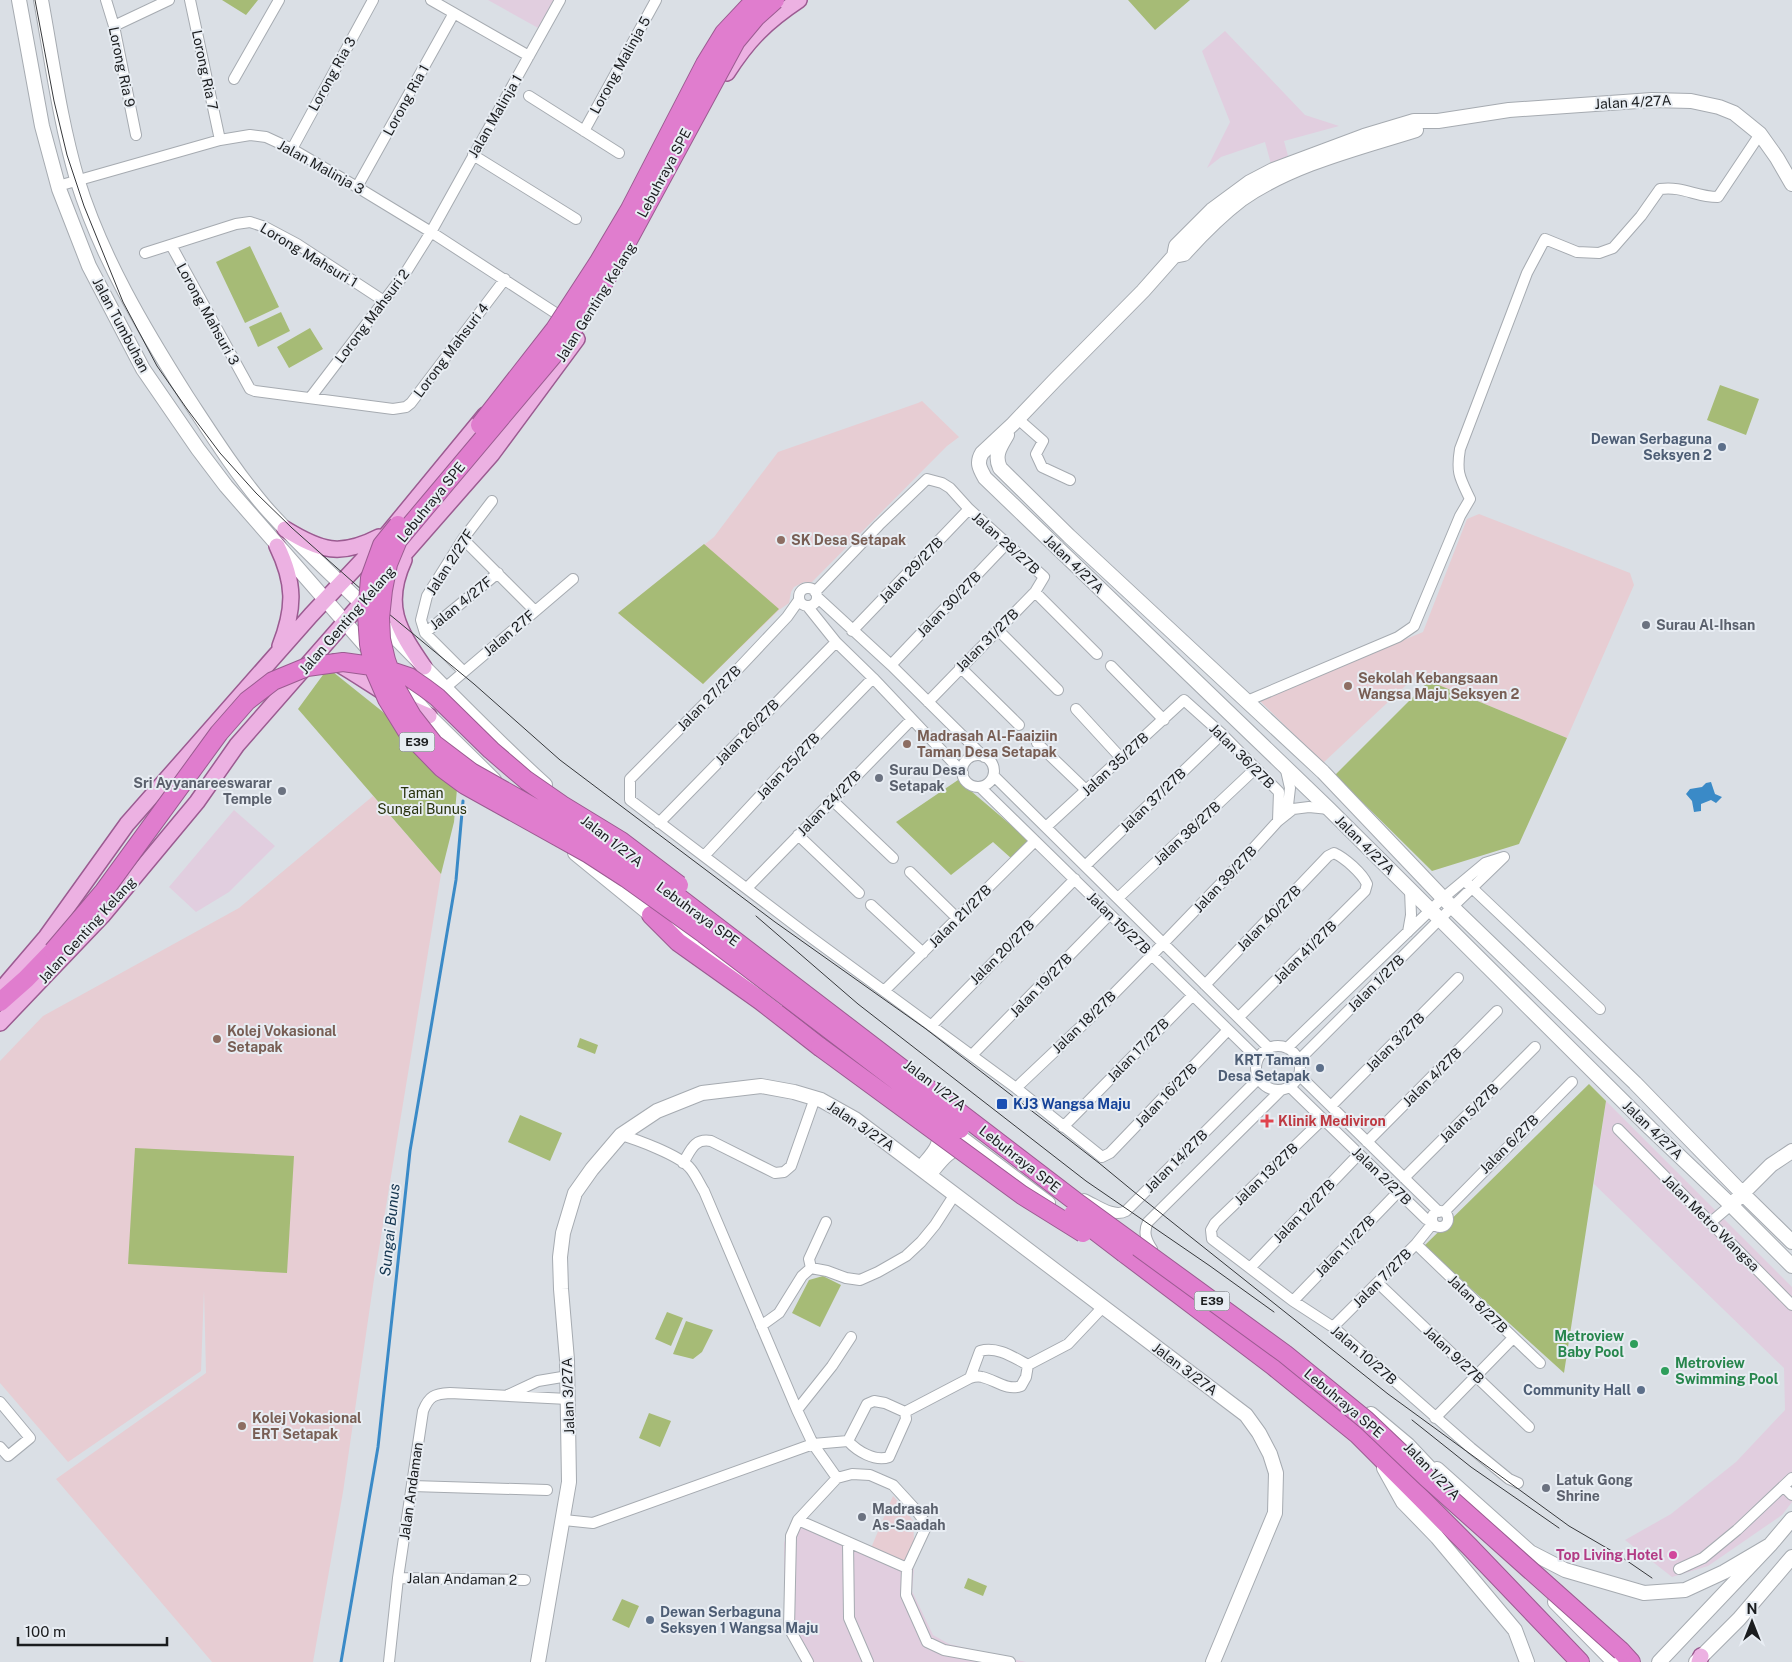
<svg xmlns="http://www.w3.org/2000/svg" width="1792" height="1662" viewBox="0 0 1792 1662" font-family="'Public Sans',sans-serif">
	<rect width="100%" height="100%" fill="#dadfe5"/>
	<path fill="#e1cedf" d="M488 0H556L540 29Z
		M1225 31 1305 115 1339 126 1284 141 1288 156 1271 164 1265 142 1221 157 1207 168 1230 122 1202 51Z
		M234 810 275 846 229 892 196 912 169 887Z
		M1606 1101 1792 1287V1502L1782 1515 1708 1566 1672 1577 1625 1540 1671 1514 1736 1462 1785 1410 1784 1368 1594 1184Z
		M795 1515 914 1569 912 1591 933 1635 949 1644 1026 1662H801L785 1627 784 1543Z"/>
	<path fill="#e7cdd3" d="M922 401 959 437 947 446 812 582H804L794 587 791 592 789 603 779 610 703 684 618 613 714 537 778 452 918 403Z
		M1479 514 1630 573 1634 585 1567 738 1429 681 1422 677 1419 673 1323 763 1259 700 1423 632 1467 519Z
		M373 796 441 874 374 1279 343 1492 313 1662H212L56 1479 206 1373 204 1290 201 1371 68 1462 0 1383V1061L43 1016 239 908Z
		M893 1496 907 1512 913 1521 914 1541 905 1562 871 1548Z"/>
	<path fill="#a6bb76" d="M222 0H258L246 15Z
		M1128 0H1190L1155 30Z
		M250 246 279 307 245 323 216 262Z
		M281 312 290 331 258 347 249 327Z
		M310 328 323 349 289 368 277 347Z
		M1720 385 1759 399 1746 435 1707 420Z
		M704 544 779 609 703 684 618 613Z
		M328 668 383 712 457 789 454 822 441 874 298 709Z
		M1429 681 1567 738 1519 844 1432 871 1335 775Z
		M958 780 1031 842 1012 859 993 842 951 875 896 822Z
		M580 1038 598 1045 595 1054 577 1047Z
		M1589 1084 1606 1101 1564 1373 1424 1246Z
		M520 1115 562 1133 550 1161 508 1142Z
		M135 1148 294 1156 287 1273 128 1264Z
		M823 1276 841 1285 820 1327 792 1313 809 1280Z
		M667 1312 683 1318 671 1346 655 1339Z
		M686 1321 713 1330 702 1352 693 1359 673 1354Z
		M649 1413 671 1421 660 1447 639 1438Z
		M968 1578 987 1586 983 1596 964 1588Z
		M622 1599 639 1606 629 1628 612 1620Z"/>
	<path fill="#3a8ac7" d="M1711 782 1715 794 1722 797 1716 803 1711 800 1701 804V811L1694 812 1692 801 1686 794 1690 789 1702 787 1706 783Z"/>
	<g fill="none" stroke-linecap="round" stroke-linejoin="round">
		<path stroke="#3a8ac7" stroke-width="3" d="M341 1662 378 1447 410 1151 456 880 463 801"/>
		<g stroke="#a6abb1" stroke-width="12">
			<path id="street" d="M106 0 114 26 136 135
				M190 0 220 140
				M431 0 529 56
				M114 26 169 0
				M234 79 279 0
				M529 96 619 153
				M584 131 656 0
				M292 149 373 0
				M473 155 576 219
				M58 186 220 140 250 135 266 137 292 149 357 187 431 232 557 314
				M357 187 454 13
				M171 245 250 389 255 391 393 409 406 407 411 403 505 279
				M145 253 236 224 250 222 265 227 297 244 384 301
				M310 398 406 272 431 232 560 0
				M1018 419 1043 441 1036 454 1042 467 1070 480
				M463 539 535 611
				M799 597a9 9 0 1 1 18 0a9 9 0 1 1-18 0Z
				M815 592 879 525 927 479 942 483 950 488 969 509 1044 577 1035 592 928 702
				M1035 592 1097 654
				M817 597 891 665 984 757
				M799 600 787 617 721 687 630 779V800L805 933 1016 1088 1102 1157 1110 1153 1228 1030
				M808 607 836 642 873 678 963 773
				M998 630 1058 690
				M852 631 969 509
				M425 633 498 573
				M891 665 1007 543
				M1111 666 1164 720
				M960 667 1019 725
				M463 671 425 633 421 620 427 596 463 539 492 501
				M445 688 573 579
				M1247 701 1398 637 1414 626 1460 516 1470 499C1460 478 1456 473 1460 449L1527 273 1545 239 1577 252 1599 253 1613 248 1641 216 1660 189C1684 186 1695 197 1718 197L1760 134
				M1076 709 1121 758
				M1037 743 1086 790
				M962 771a16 16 0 1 1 32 0a16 16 0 1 1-32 0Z
				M1285 766 1290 788 1287 814
				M994 776 1269 1048
				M980 787 1257 1058
				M832 800 893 858
				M659 823 836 642
				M1046 827 1184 700 1222 734 1279 792 1278 821
				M798 835 859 893
				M705 855 797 756 873 678
				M1085 866 1222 734
				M910 872 957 918
				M1468 884 1600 1009
				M747 888 912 719
				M1118 898 1256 768
				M871 905 923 953
				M1408 932 1411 915 1410 890
				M1205 985 1328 856 1334 853C1345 858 1362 873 1367 884L1365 891 1239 1017
				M884 991 1035 841
				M931 1026 1075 879
				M1256 1068a22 22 0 1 1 44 0a22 22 0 1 1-44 0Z
				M1287 1048 1443 898 1485 863 1504 857 1440 919 1299 1060
				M972 1055 1110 914
				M1299 1075 1439 1212
				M1290 1087 1426 1219 1432 1220
				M1016 1088 1091 1017 1152 955 1231 873 1278 821 1293 809 1309 807 1329 809
				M1331 1106 1458 978
				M1323 1119 1215 1223 1211 1230 1212 1239 1293 1301 1333 1327 1471 1448 1509 1479 1518 1483
				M1063 1127 1193 995
				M1618 1129 1792 1305
				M621 1135C638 1140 678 1155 689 1167 695 1173 699 1183 704 1191L797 1410 813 1444 837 1478
				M1367 1142 1497 1011
				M683 1163C691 1150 694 1138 711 1141L775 1173 784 1172 791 1166 815 1098
				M1404 1178 1535 1047
				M1084 1199C1096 1204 1113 1218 1126 1211L1258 1079
				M1432 1219a8 8 0 1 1 16 0a8 8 0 1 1-16 0Z
				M1444 1212 1572 1082
				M1711 1222 1731 1205
				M1416 1244 1540 1363
				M1152 1249C1146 1240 1143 1232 1148 1222L1280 1091
				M811 1268 809 1259 826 1222
				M1250 1268 1359 1154
				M1378 1283 1529 1427
				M1293 1301 1398 1192
				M761 1326 779 1313 802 1276 811 1268 827 1271 846 1278 860 1280 878 1272 906 1256 921 1242 935 1225 955 1194
				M1333 1327 1416 1244 1433 1223
				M1028 1365 1068 1344 1102 1308
				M508 1395 538 1381 568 1376
				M874 1401 885 1403 905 1412 906 1419 889 1457C875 1462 857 1451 848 1441L867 1404Z
				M0 1402 30 1438 8 1456 0 1447
				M797 1410 832 1366 851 1337
				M905 1412 970 1378C973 1377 978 1376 982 1377 996 1380 1006 1391 1021 1386L1026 1377 1028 1365C1013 1357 997 1346 980 1351L970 1378
				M1435 1418 1513 1338
				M412 1486 547 1490
				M1784 1487 1792 1495
				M564 1520 593 1523 813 1444 848 1441
				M798 1520 907 1568
				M848 1542 849 1618 868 1662
				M1679 1569 1703 1558 1737 1530 1792 1478
				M398 1578 525 1580
				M389 1662 398 1578 423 1411C429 1396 434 1394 450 1393L568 1399
				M808 1662 789 1628 791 1536 798 1520 837 1478 852 1474 870 1475 893 1485 916 1510 927 1525 907 1568 906 1595 927 1642 944 1650 1010 1662"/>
		</g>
		<g stroke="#a6abb1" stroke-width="16">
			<path id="secondary" d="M19 0 42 126 59 189 89 266 143 369 198 449 226 486 371 652
				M41 0C52 60 60 121 77 179 101 257 144 329 187 397 212 435 236 473 265 507 302 549 345 586 384 626 437 680 489 734 545 785
				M1792 184 1777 158 1760 134 1744 121 1734 113 1719 107 1691 101 1652 100 1509 110 1438 121H1414L1364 136 1273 170 1250 182 1212 210 1176 246 1174 256 1143 291 1055 380 1013 424 982 453C976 463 980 469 985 478L1329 809 1650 1128 1731 1205 1792 1266
				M1174 256 1184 254C1202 234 1221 215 1242 199 1292 164 1359 148 1416 130
				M1007 435C1000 447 994 455 1000 468L1069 536 1323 772 1443 898 1635 1083 1743 1194 1792 1242
				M398 681 429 716 494 780
				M575 853 651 915 689 939 778 1000
				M947 1127 1048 1203
				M921 1168C931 1155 943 1146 939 1128
				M929 1175C939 1163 949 1147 966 1147
				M1736 1200 1771 1165 1792 1151
				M1371 1414 1408 1445 1441 1480
				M1384 1468 1403 1502 1437 1537 1515 1630 1527 1662
				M1437 1469 1530 1552 1565 1570 1644 1593 1685 1590 1724 1572 1770 1545
				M1555 1602 1614 1662
				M538 1662 569 1482 567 1360 561 1289 560 1257 563 1233 575 1193 592 1169 621 1135 657 1111 702 1093 761 1086 794 1092 821 1100 855 1119 1246 1415 1259 1433 1270 1454 1276 1473 1275 1513 1213 1662
				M1659 1662 1770 1545 1792 1519
				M1696 1662 1739 1619 1792 1557"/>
		</g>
		<g stroke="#9b5b91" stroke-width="18">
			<path id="primary" d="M727 73C748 40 766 22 799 0
				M285 529C321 551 340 557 379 537
				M277 546C295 583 295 608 280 646
				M404 560C383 606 398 629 424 667
				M335 662C367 680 395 703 429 716
				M0 991 46 937 127 824 311 615 388 533 485 415
				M0 1023 103 915 197 802 237 745 492 454 577 339
				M1699 1662 1701 1656"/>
		</g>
		<g stroke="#9b5b91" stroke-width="20">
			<path id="highway" d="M651 915 678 942 761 1001 820 1047
				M0 1002 26 979 53 951
				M1124 1253 1272 1365 1357 1434 1469 1546 1580 1662
				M1621 1651 1631 1662"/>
		</g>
		<use href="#street" stroke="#fff" stroke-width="10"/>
		<use href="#secondary" stroke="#fff" stroke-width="14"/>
		<use href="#primary" stroke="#ecb1e2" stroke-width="15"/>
		<use href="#highway" stroke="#e07dce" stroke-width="18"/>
		<path stroke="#36383b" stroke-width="1" d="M35 0 54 101 67 155 84 206 123 302 157 366 187 409 220 453 256 493 292 528 389 614 474 684 560 760 775 922 926 1029 1099 1163 1133 1191 1388 1394 1569 1526 1617 1554 1652 1578
			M756 916 858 1004 1086 1181 1210 1266 1274 1312
			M1412 1420 1471 1467 1559 1528"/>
		<g stroke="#9b5b91" stroke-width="20" stroke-linecap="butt">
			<path id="highway-bridge" d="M775 0 756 17 736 41 613 268 566 340 398 540 388 564 383 590 380 618 381 639 386 660 396 688 412 716 434 744 471 772 602 846 678 897 1075 1201 1285 1354 1366 1420 1426 1477 1621 1651
				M480 425 555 329 598 263 630 209 705 64 724 33 755 0
				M398 525 382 545 370 578 367 615 369 644 374 669 387 699 408 733 442 768 465 785 589 854 626 878 704 934 960 1129
				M53 951 104 891 219 733 247 701 273 681 307 667 343 662 379 667 409 677 425 688 437 697 491 750 526 780 562 805 621 841 679 885
				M820 1047 1022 1195 1083 1233
				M1073 1214 1124 1253"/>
		</g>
		<use href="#highway-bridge" stroke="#e07dce" stroke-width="18"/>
	</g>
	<g fill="#5c6f8a" stroke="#e8edf3" stroke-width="2">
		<circle cx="1722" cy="447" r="5"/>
		<circle cx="1320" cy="1068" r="5"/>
		<circle cx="1641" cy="1390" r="5"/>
		<circle cx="650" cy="1620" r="5"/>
	</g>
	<g fill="#8d6e63" stroke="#e8edf3" stroke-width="2">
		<circle cx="781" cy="540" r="5"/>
		<circle cx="1348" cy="686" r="5"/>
		<circle cx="907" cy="744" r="5"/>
		<circle cx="217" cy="1039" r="5"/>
		<circle cx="242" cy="1426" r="5"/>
	</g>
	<g fill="#6b7280" stroke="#e8edf3" stroke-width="2">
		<circle cx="1646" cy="625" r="5"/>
		<circle cx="879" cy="778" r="5"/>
		<circle cx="282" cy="791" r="5"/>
		<circle cx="1546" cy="1488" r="5"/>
		<circle cx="862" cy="1517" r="5"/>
	</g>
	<rect fill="#1a4fb4" stroke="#e8edf3" stroke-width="2" x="996" y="1098" width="12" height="12" rx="2.5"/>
	<path fill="#e0444e" stroke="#e8edf3" stroke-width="2" d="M1264.5 1113.5h5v5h5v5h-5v5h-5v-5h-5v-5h5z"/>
	<g fill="#2e9e5b" stroke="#e8edf3" stroke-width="2">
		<circle cx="1634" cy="1344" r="5"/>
		<circle cx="1665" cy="1371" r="5"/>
	</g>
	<circle fill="#d1479c" stroke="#e8edf3" stroke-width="2" cx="1673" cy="1555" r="5"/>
	<g text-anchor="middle" stroke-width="4" stroke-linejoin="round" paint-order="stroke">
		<g fill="#e8edf3" stroke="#585b5f" stroke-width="1">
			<rect x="399.5" y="732.5" width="35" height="19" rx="4"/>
			<rect x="1194.5" y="1291.5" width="35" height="19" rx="4"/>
		</g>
		<g font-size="12" font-weight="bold" fill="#1b1d1f">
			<text x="417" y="746">E39</text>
			<text x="1212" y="1305">E39</text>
		</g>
		<g font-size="14" fill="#1b1d1f" stroke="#e8edf3">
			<text transform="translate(620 65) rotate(-61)" y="5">Lorong Malinja 5</text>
			<text transform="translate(122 67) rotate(78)" y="5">Lorong Ria 9</text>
			<text transform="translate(205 70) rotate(78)" y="5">Lorong Ria 7</text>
			<text transform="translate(332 74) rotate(-61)" y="5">Lorong Ria 3</text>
			<text transform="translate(406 100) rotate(-61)" y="5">Lorong Ria 1</text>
			<text transform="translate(1633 102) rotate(-3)" y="5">Jalan 4/27A</text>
			<text transform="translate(495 116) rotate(-60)" y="5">Jalan Malinja 1</text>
			<text transform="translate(321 167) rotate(29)" y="5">Jalan Malinja 3</text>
			<text transform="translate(664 173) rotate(-62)" y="5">Lebuhraya SPE</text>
			<text transform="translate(309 255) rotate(31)" y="5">Lorong Mahsuri 1</text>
			<text transform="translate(596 302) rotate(-58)" y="5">Jalan Genting Kelang</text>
			<text transform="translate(208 314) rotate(61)" y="5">Lorong Mahsuri 3</text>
			<text transform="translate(372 316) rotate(-53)" y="5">Lorong Mahsuri 2</text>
			<text transform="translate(121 325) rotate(62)" y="5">Jalan Tumbuhan</text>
			<text transform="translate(451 350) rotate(-53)" y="5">Lorong Mahsuri 4</text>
			<text transform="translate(431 502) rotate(-51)" y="5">Lebuhraya SPE</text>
			<text transform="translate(1006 543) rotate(42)" y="5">Jalan 28/27B</text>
			<text transform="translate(450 562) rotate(-57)" y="5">Jalan 2/27F</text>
			<text transform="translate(1074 564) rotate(44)" y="5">Jalan 4/27A</text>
			<text transform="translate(911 570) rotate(-46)" y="5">Jalan 29/27B</text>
			<text transform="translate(461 603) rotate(-39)" y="5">Jalan 4/27F</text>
			<text transform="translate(949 604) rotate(-46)" y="5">Jalan 30/27B</text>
			<text transform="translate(347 620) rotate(-49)" y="5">Jalan Genting Kelang</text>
			<text transform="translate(509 633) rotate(-40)" y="5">Jalan 27F</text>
			<text transform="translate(987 640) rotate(-45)" y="5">Jalan 31/27B</text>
			<text transform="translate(709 698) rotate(-46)" y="5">Jalan 27/27B</text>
			<text transform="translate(747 732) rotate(-46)" y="5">Jalan 26/27B</text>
			<text transform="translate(1242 756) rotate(45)" y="5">Jalan 36/27B</text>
			<text transform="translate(1115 764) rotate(-43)" y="5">Jalan 35/27B</text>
			<text transform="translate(788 766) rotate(-47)" y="5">Jalan 25/27B</text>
			<text transform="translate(1153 800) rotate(-44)" y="5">Jalan 37/27B</text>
			<text transform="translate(829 803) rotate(-46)" y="5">Jalan 24/27B</text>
			<text transform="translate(1187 833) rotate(-43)" y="5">Jalan 38/27B</text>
			<text transform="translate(612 841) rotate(38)" y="5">Jalan 1/27A</text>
			<text transform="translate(1365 845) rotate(45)" y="5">Jalan 4/27A</text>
			<text transform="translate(1225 879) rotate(-47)" y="5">Jalan 39/27B</text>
			<text transform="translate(698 914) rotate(36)" y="5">Lebuhraya SPE</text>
			<text transform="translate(960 916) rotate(-45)" y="5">Jalan 21/27B</text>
			<text transform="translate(1269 918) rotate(-46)" y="5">Jalan 40/27B</text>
			<text transform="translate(1119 923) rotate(44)" y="5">Jalan 15/27B</text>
			<text transform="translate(87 930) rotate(-48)" y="5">Jalan Genting Kelang</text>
			<text transform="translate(1002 952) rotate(-45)" y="5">Jalan 20/27B</text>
			<text transform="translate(1305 952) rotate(-45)" y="5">Jalan 41/27B</text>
			<text transform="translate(1376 983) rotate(-45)" y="5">Jalan 1/27B</text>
			<text transform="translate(1041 985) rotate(-46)" y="5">Jalan 19/27B</text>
			<text transform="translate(1084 1022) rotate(-44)" y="5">Jalan 18/27B</text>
			<text transform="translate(1395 1042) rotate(-45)" y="5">Jalan 3/27B</text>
			<text transform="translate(1138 1050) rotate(-46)" y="5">Jalan 17/27B</text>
			<text transform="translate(1432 1077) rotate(-45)" y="5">Jalan 4/27B</text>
			<text transform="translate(935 1085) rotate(37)" y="5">Jalan 1/27A</text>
			<text transform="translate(1166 1095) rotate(-46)" y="5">Jalan 16/27B</text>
			<text transform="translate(1469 1113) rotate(-45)" y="5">Jalan 5/27B</text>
			<text transform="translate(861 1126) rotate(34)" y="5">Jalan 3/27A</text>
			<text transform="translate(1653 1130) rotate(44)" y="5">Jalan 4/27A</text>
			<text transform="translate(1509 1144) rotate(-45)" y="5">Jalan 6/27B</text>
			<text transform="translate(1020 1159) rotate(38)" y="5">Lebuhraya SPE</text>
			<text transform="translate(1176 1161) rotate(-45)" y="5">Jalan 14/27B</text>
			<text transform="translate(1266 1174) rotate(-44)" y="5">Jalan 13/27B</text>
			<text transform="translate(1382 1176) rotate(44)" y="5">Jalan 2/27B</text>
			<text transform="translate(1304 1211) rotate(-46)" y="5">Jalan 12/27B</text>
			<text transform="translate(1711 1223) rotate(45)" y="5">Jalan Metro Wangsa</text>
			<text transform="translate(1345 1246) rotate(-46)" y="5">Jalan 11/27B</text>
			<text transform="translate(1382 1278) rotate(-45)" y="5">Jalan 7/27B</text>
			<text transform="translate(1478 1304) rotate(44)" y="5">Jalan 8/27B</text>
			<text transform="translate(1364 1355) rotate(41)" y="5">Jalan 10/27B</text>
			<text transform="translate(1454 1355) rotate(43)" y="5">Jalan 9/27B</text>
			<text transform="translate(1185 1369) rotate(37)" y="5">Jalan 3/27A</text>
			<text transform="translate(568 1396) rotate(-92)" y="5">Jalan 3/27A</text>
			<text transform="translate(1344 1403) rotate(40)" y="5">Lebuhraya SPE</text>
			<text transform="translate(1432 1471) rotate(46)" y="5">Jalan 1/27A</text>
			<text transform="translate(411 1491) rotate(-82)" y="5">Jalan Andaman</text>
			<text transform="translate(462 1579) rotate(1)" y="5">Jalan Andaman 2</text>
		</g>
		<g font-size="14" font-weight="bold" fill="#4e5e75" stroke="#e8edf3" text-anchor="end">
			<text x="1712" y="444">Dewan Serbaguna<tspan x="1712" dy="16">Seksyen 2</tspan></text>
			<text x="1310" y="1065">KRT Taman<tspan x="1310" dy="16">Desa Setapak</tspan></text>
			<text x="1631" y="1395">Community Hall</text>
			<text x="660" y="1617" text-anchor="start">Dewan Serbaguna<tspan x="660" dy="16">Seksyen 1 Wangsa Maju</tspan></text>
		</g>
		<g font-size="14" font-weight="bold" fill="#785e54" stroke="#e8edf3" text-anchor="start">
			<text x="791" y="545">SK Desa Setapak</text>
			<text x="1358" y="683">Sekolah Kebangsaan<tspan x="1358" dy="16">Wangsa Maju Seksyen 2</tspan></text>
			<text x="917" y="741">Madrasah Al-Faaiziin<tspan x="917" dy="16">Taman Desa Setapak</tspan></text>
			<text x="227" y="1036">Kolej Vokasional<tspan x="227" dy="16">Setapak</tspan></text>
			<text x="252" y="1423">Kolej Vokasional<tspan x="252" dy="16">ERT Setapak</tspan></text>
		</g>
		<g font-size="14" font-weight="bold" fill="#5b616d" stroke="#e8edf3" text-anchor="start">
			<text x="1656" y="630">Surau Al-Ihsan</text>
			<text x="889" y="775">Surau Desa<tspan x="889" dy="16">Setapak</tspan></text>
			<text x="272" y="788" text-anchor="end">Sri Ayyanareeswarar<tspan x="272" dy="16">Temple</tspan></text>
			<text x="1556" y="1485">Latuk Gong<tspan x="1556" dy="16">Shrine</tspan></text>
			<text x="872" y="1514">Madrasah<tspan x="872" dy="16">As-Saadah</tspan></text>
		</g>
		<g font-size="14" fill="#27310b" stroke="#e8edf3">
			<text x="422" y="798">Taman<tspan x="422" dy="16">Sungai Bunus</tspan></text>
		</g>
		<g font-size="14" font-weight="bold" fill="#164399" stroke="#e8edf3" text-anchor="start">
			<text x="1013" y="1109">KJ3 Wangsa Maju</text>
		</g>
		<g font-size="14" font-weight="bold" fill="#be3a42" stroke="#e8edf3" text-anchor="start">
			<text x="1278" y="1126">Klinik Mediviron</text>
		</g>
		<g font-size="14" font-weight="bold" fill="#27864d" stroke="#e8edf3" text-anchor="end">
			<text x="1624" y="1341">Metroview<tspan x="1624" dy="16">Baby Pool</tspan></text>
			<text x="1675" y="1368" text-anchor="start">Metroview<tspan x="1675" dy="16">Swimming Pool</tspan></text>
		</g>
		<g font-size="14" font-weight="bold" fill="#b23c85" stroke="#e8edf3" text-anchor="end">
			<text x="1663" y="1560">Top Living Hotel</text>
		</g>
		<g font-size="15" font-style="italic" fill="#14354f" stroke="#e8edf3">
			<text transform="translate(390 1230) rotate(-84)" y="5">Sungai Bunus</text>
		</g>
	</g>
	<g transform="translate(1752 1622)" stroke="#e8edf3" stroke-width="4" paint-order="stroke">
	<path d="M0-4L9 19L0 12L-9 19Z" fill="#1b1d1f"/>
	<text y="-8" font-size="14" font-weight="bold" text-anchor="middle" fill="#1b1d1f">N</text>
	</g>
	<path d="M18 1637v8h149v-8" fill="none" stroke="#1b1d1f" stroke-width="2.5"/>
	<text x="25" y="1637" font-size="15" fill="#1b1d1f" stroke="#e8edf3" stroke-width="4" paint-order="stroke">100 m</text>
</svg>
